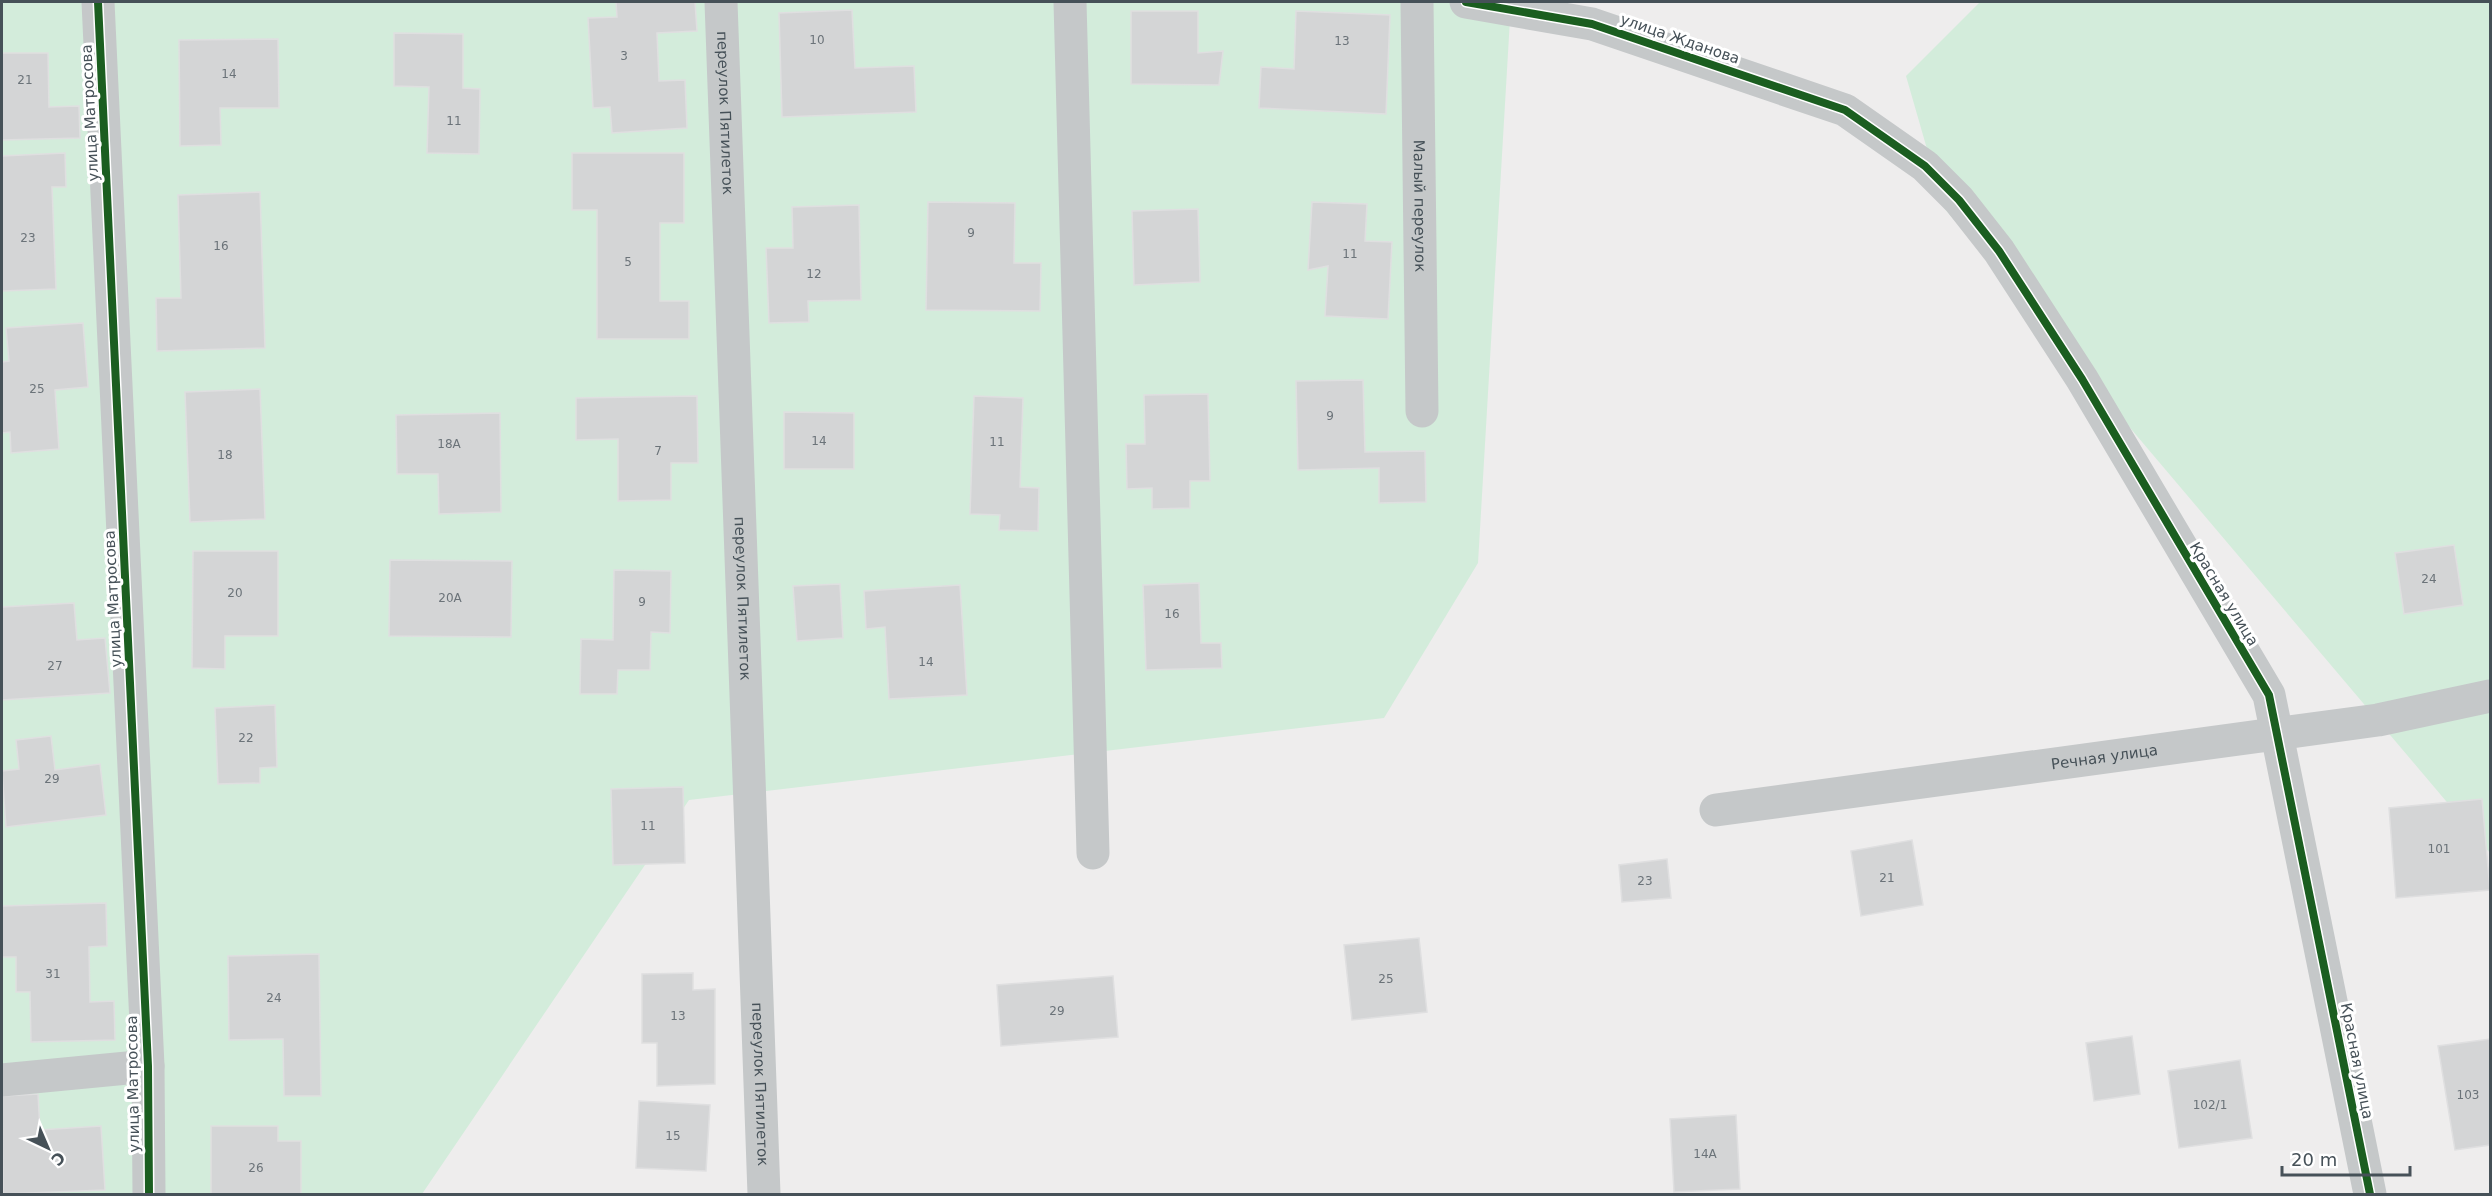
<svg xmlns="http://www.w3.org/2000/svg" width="2492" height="1196" viewBox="0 0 2492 1196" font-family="'DejaVu Sans',sans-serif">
	<rect width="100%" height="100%" fill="#eeeded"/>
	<path fill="#d3ecdb" d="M2 2H1511L1478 563 1384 718 689 800 422 1194H2Z
		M1980 2H2490V853L1944 208 1906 76Z"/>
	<path fill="#d4d5d6" stroke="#dfdfe0" stroke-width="1.5" d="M616 2H695L697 31 657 33 659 81 685 80 687 128 612 133 610 107 593 108 588 18 617 17Z
		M852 10 855 68 914 66 916 112 782 117 779 13Z
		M1131 11H1198V53L1223 51 1219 85 1131 84Z
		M1296 11 1390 15 1386 114 1259 108 1261 67 1294 69Z
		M394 33 463 34V88L480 89 479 154 427 153 429 87 394 86Z
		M278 39 279 108H220L221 145 180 146 179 40Z
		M2 53H48L49 107 79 106 80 138 2 140Z
		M65 153 66 187H52L56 289 2 291V156Z
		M572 153H684V223H660V301H689V339H597V210H572Z
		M260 192 265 348 157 351 156 298H181L178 195Z
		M928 202 1015 203 1014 263H1041L1040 311 926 310Z
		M1312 202 1367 204 1365 241 1392 242 1388 319 1325 316 1328 266 1308 270Z
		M859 205 861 300 808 301 809 322 769 323 766 248H793L792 207Z
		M1198 209 1200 282 1134 285 1132 211Z
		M83 323 88 387 55 390 59 449 11 453 10 432 2 433V362L9 361 6 328Z
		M1363 380 1365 452 1425 451 1426 502 1379 503V468L1298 470 1296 381Z
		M260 389 265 519 190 522 185 392Z
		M1208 394 1210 481H1190V508L1152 509V488L1127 489 1126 444H1145L1144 395Z
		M697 396 698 463H671V500L618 501V439L576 440V398Z
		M974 396 1023 398 1020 487 1039 488 1038 531 999 530 1000 515 970 514Z
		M784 412 854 413V469H784Z
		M500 413 501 512 439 514 438 474H397L396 415Z
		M2454 545 2463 605 2404 614 2395 553Z
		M193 551H278V636H225V669L192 668Z
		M390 560 512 561 511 637 389 636Z
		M614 570 671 571 670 633 651 632 650 670H618L617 694H580L581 639 613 640Z
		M1199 583 1201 643H1221L1222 668 1146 670 1143 585Z
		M840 584 843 638 797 641 793 586Z
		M960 585 967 695 889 699 885 627 866 629 864 591Z
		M74 603 77 640 105 638 110 693 2 700V607Z
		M275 705 277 767 260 768V783L218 784 215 708Z
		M51 736 55 770 100 764 106 815 6 827 2 771 19 769 16 740Z
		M683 787 685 863 613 865 611 789Z
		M2482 799 2490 890 2396 898 2389 808Z
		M1912 840 1923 905 1861 916 1851 851Z
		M1667 859 1671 898 1622 902 1619 865Z
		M106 903 107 946 89 947 90 1002 114 1001 115 1040 31 1042 30 992H16V957H2V906Z
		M1419 938 1427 1012 1352 1020 1344 945Z
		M319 954 321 1096H284L283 1039 229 1040 228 956Z
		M693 973V990L715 989V1084L657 1086V1043H642V974Z
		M1113 976 1118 1037 1001 1046 997 985Z
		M2132 1036 2140 1094 2094 1101 2086 1043Z
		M2490 1039V1145L2455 1150 2438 1046Z
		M2240 1060 2252 1138 2179 1148 2168 1071Z
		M38 1094 40 1130 101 1126 105 1190 3 1194 2 1096Z
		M639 1101 710 1105 706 1171 636 1168Z
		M1736 1115 1740 1189 1674 1192 1670 1119Z
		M211 1126H278V1141H301V1194H211Z"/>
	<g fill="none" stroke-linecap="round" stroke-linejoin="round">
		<g stroke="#c5c8c9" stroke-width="33">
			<path d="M98 2 148 1066 149 1194"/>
			<path id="s1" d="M721 2 764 1194"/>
			<path d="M1070 2 1093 853"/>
			<path id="s2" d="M1417 2 1422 411"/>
			<path d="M1466 2 1592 24 1845 110 1925 166 1959 200 1999 251 2082 379 2269 695 2370 1194"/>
			<path id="s3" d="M1716 810 2378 720 2490 696"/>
			<path d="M2 1080 148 1066"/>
		</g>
		<g stroke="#fff" stroke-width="11">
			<path id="cycleway" d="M98 2 148 1066 149 1194
				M1466 2 1592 24 1845 110 1925 166 1959 200 1999 251 2082 379 2269 695 2370 1194"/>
		</g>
		<use href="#cycleway" stroke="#1b5e20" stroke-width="8"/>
	</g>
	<g text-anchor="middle" stroke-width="6" stroke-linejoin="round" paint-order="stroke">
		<g font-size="12" fill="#6b7379">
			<text x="817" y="44">10</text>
			<text x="1342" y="45">13</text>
			<text x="624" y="60">3</text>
			<text x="229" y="78">14</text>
			<text x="25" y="84">21</text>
			<text x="454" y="125">11</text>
			<text x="971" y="237">9</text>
			<text x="28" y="242">23</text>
			<text x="221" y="250">16</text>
			<text x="1350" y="258">11</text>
			<text x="628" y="266">5</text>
			<text x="814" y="278">12</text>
			<text x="37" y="393">25</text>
			<text x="1330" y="420">9</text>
			<text x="819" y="445">14</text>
			<text x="997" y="446">11</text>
			<text x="449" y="448">18А</text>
			<text x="658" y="455">7</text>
			<text x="225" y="459">18</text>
			<text x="2429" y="583">24</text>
			<text x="235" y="597">20</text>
			<text x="450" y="602">20А</text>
			<text x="642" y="606">9</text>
			<text x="1172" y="618">16</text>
			<text x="926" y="666">14</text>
			<text x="55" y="670">27</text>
			<text x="246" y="742">22</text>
			<text x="52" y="783">29</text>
			<text x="648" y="830">11</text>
			<text x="2439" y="853">101</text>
			<text x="1887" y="882">21</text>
			<text x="1645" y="885">23</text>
			<text x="53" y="978">31</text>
			<text x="1386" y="983">25</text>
			<text x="274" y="1002">24</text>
			<text x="1057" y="1015">29</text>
			<text x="678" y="1020">13</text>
			<text x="2468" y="1099">103</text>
			<text x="2210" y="1109">102/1</text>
			<text x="673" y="1140">15</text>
			<text x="1705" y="1158">14А</text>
			<text x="256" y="1172">26</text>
		</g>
		<g font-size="15" fill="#465158" stroke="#fff">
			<text transform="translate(1680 39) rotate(19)" y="5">улица Жданова</text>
			<text dy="5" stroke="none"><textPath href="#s1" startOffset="111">переулок Пятилеток</textPath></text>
			<text transform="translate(90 113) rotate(-93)" y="5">улица Матросова</text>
			<text dy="5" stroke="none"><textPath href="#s2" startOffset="204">Малый переулок</textPath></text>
			<text transform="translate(2224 594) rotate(59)" y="5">Красная улица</text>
			<text dy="5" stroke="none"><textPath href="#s1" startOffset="597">переулок Пятилеток</textPath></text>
			<text transform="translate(113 599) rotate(-93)" y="5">улица Матросова</text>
			<text dy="5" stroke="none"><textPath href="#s3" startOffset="392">Речная улица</textPath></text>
			<text transform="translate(2357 1061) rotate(79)" y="5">Красная улица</text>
			<text transform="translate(133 1084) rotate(-91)" y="5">улица Матросова</text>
			<text dy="5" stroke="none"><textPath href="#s1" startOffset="1083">переулок Пятилеток</textPath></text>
		</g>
	</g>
	<rect width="2492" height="1196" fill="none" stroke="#465158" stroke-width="6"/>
	<g transform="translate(48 1148) rotate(136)" stroke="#ffffff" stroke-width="4.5" paint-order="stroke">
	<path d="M0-4.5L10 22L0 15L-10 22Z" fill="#465158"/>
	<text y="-9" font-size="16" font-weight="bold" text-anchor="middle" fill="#465158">С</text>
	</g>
	<path d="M2282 1166v9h128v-9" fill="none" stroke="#465158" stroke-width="3"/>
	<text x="2291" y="1166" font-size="18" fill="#465158" stroke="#ffffff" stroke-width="4.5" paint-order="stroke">20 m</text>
</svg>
